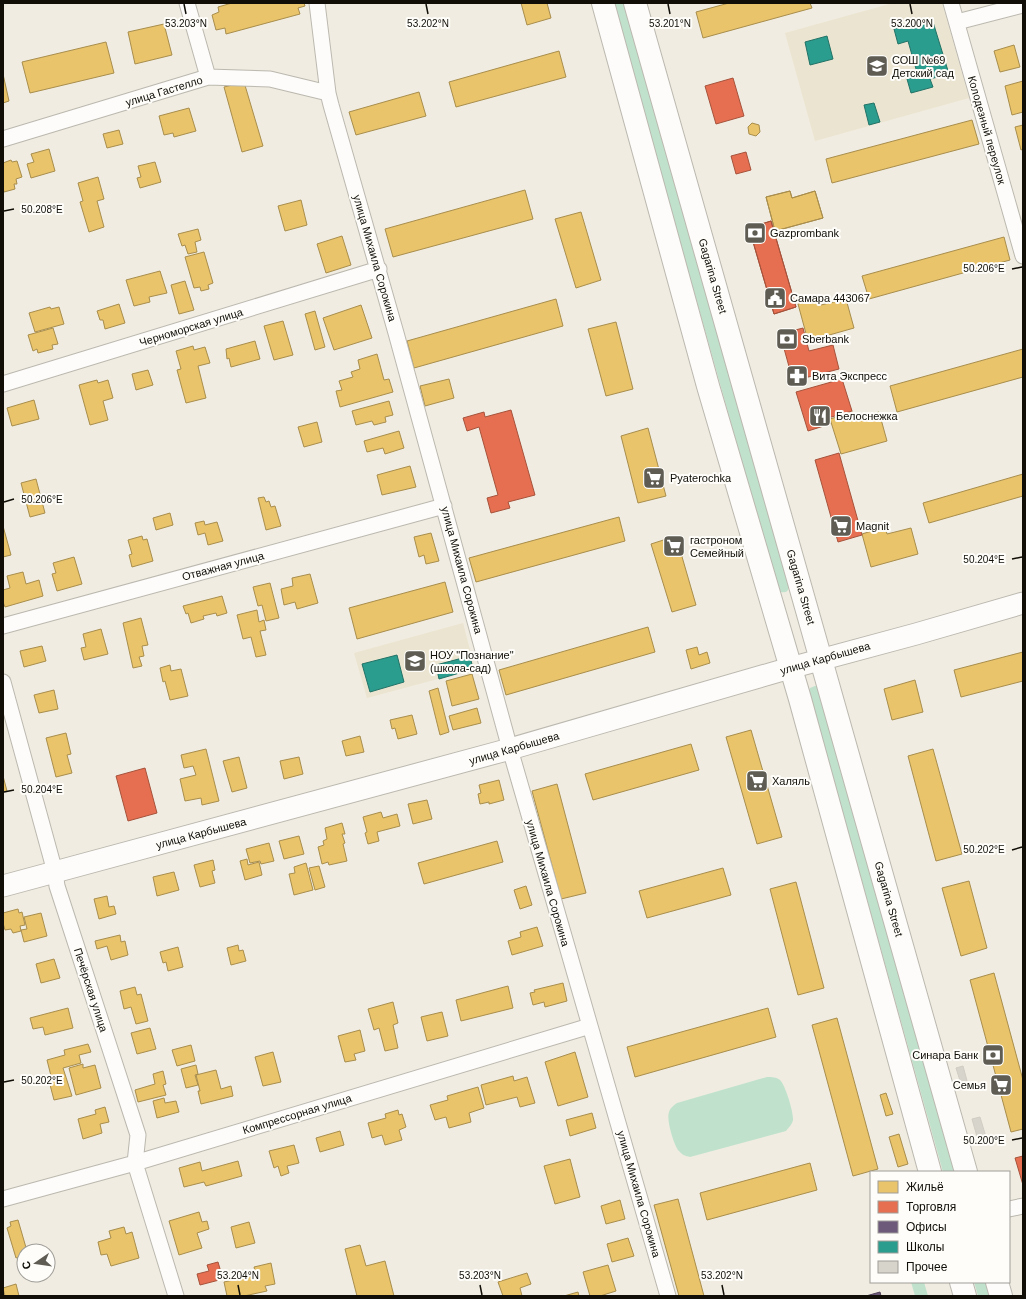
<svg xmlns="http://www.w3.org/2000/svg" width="1026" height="1299" viewBox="0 0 1026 1299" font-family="Arial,sans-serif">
	<rect width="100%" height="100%" fill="#f0ece1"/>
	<path fill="#ebe4d0" d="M893 3H942L969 98 815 141 785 33Z
		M463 623 475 669 367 698 354 653Z"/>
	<path fill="#c0e2cd" d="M613 3H624L789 587C788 592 785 593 781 592L778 590Z
		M815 686H817L955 1172H943L809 691 810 688Z
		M767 1077C772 1077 776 1077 780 1080 785 1084 794 1113 793 1120 792 1125 789 1127 786 1131L690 1157C686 1156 682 1155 679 1151 674 1146 666 1119 669 1112 670 1108 673 1106 677 1103Z
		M911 1282H924L928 1296H915Z
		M974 1282H986L990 1296H978Z"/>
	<path fill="#e9c46a" stroke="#a88d4c" d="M232 3H304L305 6 298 8 300 14 226 34 225 28 216 30 212 15 219 12 218 7Z
		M521 3H547L551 18 527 25Z
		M729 3H810L812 8 703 38 696 12Z
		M164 24 172 55 135 64 128 32Z
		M106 42 114 73 30 93 22 62Z
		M1014 45 1020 67 1000 72 994 51Z
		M559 51 566 77 456 107 449 82Z
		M3 74 9 101 3 103Z
		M1023 81V112L1012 115 1005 86Z
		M244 82 263 146 242 152 224 87Z
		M419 92 426 116 356 135 349 112Z
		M189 108 196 131 174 137 173 133 164 135 159 116Z
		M972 120 979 144 832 183 826 159Z
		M752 123 759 125 760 132 756 136 749 134 748 127Z
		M1023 125V149L1021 150 1015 127Z
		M119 130 123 144 107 148 103 134Z
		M49 149 55 171 31 178 27 164 34 162 31 154Z
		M11 160 12 162 17 161 22 177 16 179 17 184H14L15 189 4 192 3 188V163Z
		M155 162 161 182 140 188 137 178 141 177 138 166Z
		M98 177 104 199 97 201 104 227 89 232 80 202 83 201 78 183Z
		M525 190 533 219 393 257 385 229Z
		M790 191 792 198 815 191 823 218 775 231 766 197Z
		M790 191 792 198 815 191 823 218 775 231 766 197Z
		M301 200 307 225 285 231 278 206Z
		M581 212 601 280 576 288 555 219Z
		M198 229 201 240 195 242 197 252 188 254 185 245 182 246 178 234Z
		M342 236 351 265 326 273 317 244Z
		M1004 237 1010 260 869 299 862 276Z
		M204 252 213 283 208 285 209 289 201 291 200 287 194 288 185 257Z
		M160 271 167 293 149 297 150 302 134 306 126 280Z
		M185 281 194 310 179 314 171 285Z
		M820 298 821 305 846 299 854 328 808 341 798 304Z
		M556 299 563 326 414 368 407 341Z
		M119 304 125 323 105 329 103 320H100L97 311Z
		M361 305 372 338 334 350 323 318Z
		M50 307 51 309 59 307 64 324 35 332 29 313Z
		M315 311 325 347 315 350 305 314Z
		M283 321 293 355 274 360 264 326Z
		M616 322 633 389 606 396 588 329Z
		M53 328 58 344 52 345 53 349 38 353 37 349 33 351 28 335Z
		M255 341 260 359 231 367 229 358 227 359 226 349Z
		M193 346 194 350 205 347 210 363 198 366 206 398 186 403 177 370 181 369 176 351Z
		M1023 349V377L897 412 890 386Z
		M377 354 384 380 389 379 393 392 340 407 336 391 342 390 339 381 353 377 351 372 360 369 358 360Z
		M148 370 153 385 136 390 132 374Z
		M449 379 454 398 425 406 420 386Z
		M97 380 98 383 108 380 113 398 103 401 108 420 90 425 79 385Z
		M34 400 39 419 12 426 7 408Z
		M389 401 393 415 385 417 386 422 374 425 372 421 356 425 352 411Z
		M853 412 855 419 879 412 887 441 841 454 830 419Z
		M317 422 322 442 304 447 298 427Z
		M648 428 666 496 638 503 621 436Z
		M399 431 404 448 385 454 383 448 367 452 364 441Z
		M410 466 416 487 382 495 377 475Z
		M1023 474V496L929 523 923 503Z
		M36 479 45 513 30 517 21 483Z
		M264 497 266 502 269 501 271 507 275 506 281 526 266 530 258 498Z
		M170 513 173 525 156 530 153 518Z
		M619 517 625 541 476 582 469 558Z
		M204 521 205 525 217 522 223 541 208 545 205 533 198 535 195 523Z
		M3 526 11 555 3 557Z
		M885 527 887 534 911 528 918 554 871 567 862 534Z
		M431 533 439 561 426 564 424 555 419 557 414 537Z
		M142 536 143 540 147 539 153 561 132 567 129 555 132 554 128 540Z
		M676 536 696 605 672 612 651 544Z
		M74 557 82 584 57 591 52 574 56 573 53 563Z
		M23 572 26 584 39 580 43 596 5 607 3 602V590L10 588 7 576Z
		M310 574 318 603 297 609 295 602 284 605 281 589 293 586 292 578Z
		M445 582 453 612 357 639 349 608Z
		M270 583 279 618 266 621 262 605 258 606 253 587Z
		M222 596 227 613 217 616 216 613 203 616 204 619 191 623 188 613 186 614 183 606Z
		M257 610 259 622 264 620 266 630 260 631 266 655 256 657 251 637 243 639 237 615Z
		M141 618 148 645 142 646 144 656 139 657 142 666 133 668 123 623Z
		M648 627 655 652 506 695 499 670Z
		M101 629 108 654 84 660 81 648 86 647 83 634Z
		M42 646 46 661 24 667 20 651Z
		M697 647 699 655 707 652 710 663 691 669 686 650Z
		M1023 652V681L961 697 954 670Z
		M170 665 171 671 181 669 188 696 170 700 165 681 163 682 160 668Z
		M472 674 479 699 452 706 446 681Z
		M915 680 923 712 892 720 884 689Z
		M438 688 449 732 440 735 429 691Z
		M54 690 58 709 39 713 34 695Z
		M477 708 481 723 453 730 449 716Z
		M412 715 417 734 398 739 395 728 392 729 390 720Z
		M751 730 782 837 757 844 726 737Z
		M66 733 71 754 67 755 72 773 56 777 46 738Z
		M360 736 364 752 346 756 342 741Z
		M691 744 699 770 593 800 585 774Z
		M206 749 219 801 202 805 201 798 185 801 180 779 196 775 193 766 184 768 181 755Z
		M933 749 962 854 936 861 908 756Z
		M239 757 247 788 232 792 223 761Z
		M299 757 303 774 284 779 280 761Z
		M3 776 7 791 3 792Z
		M499 780 504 800 489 804V802L480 804 478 794 481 793 479 785Z
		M557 784 586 893 561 899 532 791Z
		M427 800 432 819 413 824 408 804Z
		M381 812 383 818 397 814 400 826 377 832 379 841 368 844 365 833 367 832 363 817Z
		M342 823 345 834H342L345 843 343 844 347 861 329 865 328 862 322 864 318 847 324 845 323 841 327 839 325 828Z
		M299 836 304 854 284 859 279 841Z
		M497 841 503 862 424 884 418 863Z
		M269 843 274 861 261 864 260 861 250 863 246 849Z
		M247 859 248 865 259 862 262 875 245 880 240 861Z
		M213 860 215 870 212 871 215 883 200 887 194 865Z
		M306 863 313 890 294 895 289 874 295 873 294 867Z
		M319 866 325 887 315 890 309 868Z
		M723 868 731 895 647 918 639 891Z
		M174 872 179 890 157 896 153 877Z
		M969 881 987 948 961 956 942 888Z
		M796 882 824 988 798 995 770 889Z
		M526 886 532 905 520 909 514 890Z
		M107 896 109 907 114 906 116 914 99 919 94 899Z
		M18 909 19 913 22 912 25 925 20 926 21 931 13 933 11 929 5 930 3 923V913Z
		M41 913 47 936 24 942 21 930 27 929 24 917Z
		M537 927 543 946 512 955 508 941 521 937 520 932Z
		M120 935 121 942 125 941 128 955 111 960 107 946 97 949 95 941Z
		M238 945 239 951 243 950 246 961 231 965 227 948Z
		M178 947 183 967 168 971 166 962 163 963 160 952Z
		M54 959 60 978 41 983 36 964Z
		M994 973 1023 1080V1129L1011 1132 970 980Z
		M563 983 567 1001 545 1007 544 1002 533 1005 530 993 535 992 534 990Z
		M508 986 513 1008 461 1021 456 1000Z
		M135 987 137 995 141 994 148 1021 136 1024 131 1007 124 1009 120 991Z
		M393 1002 398 1023 393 1025 398 1048 385 1051 379 1028 374 1030 368 1009Z
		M68 1008 73 1028 45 1035 43 1027 33 1029 30 1018Z
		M768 1008 776 1037 635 1077 627 1047Z
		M442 1012 448 1036 427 1041 421 1017Z
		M837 1018 878 1169 853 1176 812 1025Z
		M150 1028 156 1049 137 1054 131 1033Z
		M360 1030 365 1051 354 1054 356 1060 345 1062 338 1036Z
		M88 1044 91 1052 79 1055 81 1063 63 1068 72 1096 54 1100 49 1081 52 1080 47 1060 65 1055 64 1050Z
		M191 1045 195 1061 177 1066 172 1050Z
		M273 1052 281 1082 263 1086 255 1057Z
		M575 1052 588 1097 558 1106 545 1062Z
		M83 1064V1068L95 1065 101 1088 76 1095 69 1068Z
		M196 1065 198 1074 195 1075 198 1085 186 1088 181 1069Z
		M216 1070 221 1089 231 1086 233 1096 201 1104 198 1091H200L196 1075Z
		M163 1071 166 1084 163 1085 166 1095 138 1102 135 1090 155 1084 153 1074Z
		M513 1076 514 1081 527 1077 535 1103 520 1107 517 1097 486 1105 481 1085Z
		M478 1087 484 1108 469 1113 471 1122 449 1128 446 1117 435 1120 430 1105 448 1100 447 1096Z
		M886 1093 893 1114 886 1116 880 1095Z
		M164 1098 165 1103 176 1101 179 1112 157 1118 153 1101Z
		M105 1107 109 1122 100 1124 102 1133 83 1139 78 1119 96 1114 95 1110Z
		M398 1110 399 1115 402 1114 406 1127 399 1130 402 1140 385 1145 382 1135 372 1138 368 1123 386 1118 385 1114Z
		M592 1113 596 1128 570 1136 566 1120Z
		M340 1131 344 1145 320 1152 316 1138Z
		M899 1134 908 1164 898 1167 889 1137Z
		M294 1145 299 1163 287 1166 289 1173 281 1176 278 1166 274 1168 269 1151Z
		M570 1159 580 1197 555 1204 544 1166Z
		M238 1161 242 1176 206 1186 204 1182 184 1187 179 1168 200 1162 202 1171Z
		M810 1163 817 1190 707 1220 700 1193Z
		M678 1199 704 1296H679L654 1205Z
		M620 1200 625 1219 606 1224 601 1206Z
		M199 1212 202 1222 207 1221 209 1229 197 1233 202 1248 179 1255 169 1221Z
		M18 1220 27 1251H24V1255L16 1258 7 1228 11 1226 10 1222Z
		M249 1222 255 1243 236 1248 231 1227Z
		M124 1227 126 1234 132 1232 139 1258 111 1266 107 1254 101 1255 98 1242 111 1238 109 1231Z
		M628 1238 634 1256 612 1262 607 1244Z
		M360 1245 366 1266 385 1261 394 1296H357L345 1249Z
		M271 1263 275 1284 265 1286 267 1291 244 1296H227L224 1282 256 1275 254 1267Z
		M608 1265 616 1291 600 1296H590L583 1272Z
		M527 1273 531 1284 520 1288 522 1296H503L498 1282Z
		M16 1284 19 1296H5L3 1288Z
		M578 1292 579 1296H564Z"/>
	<path fill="#e76f51" stroke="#a6523b" d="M733 78 744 116 716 124 705 86Z
		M746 152 751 170 736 174 731 156Z
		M771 221 796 307 774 314 749 228Z
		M771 221 796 307 774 314 749 228Z
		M803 328 809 351 833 345 839 369 793 381 780 334Z
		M842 379 852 411 828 418 830 424 808 431 796 392Z
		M511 410 535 495 508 502 510 508 491 513 487 498 498 495 479 427 467 431 463 418 484 412 485 417Z
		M839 453 862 535 838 542 815 460Z
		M145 768 157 813 128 821 116 776Z
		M1023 1156V1185L1015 1158Z
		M218 1262 223 1279 200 1285 197 1274 209 1271 207 1265Z"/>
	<path fill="#6d597a" stroke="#514258" d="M880 1292 881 1296H866Z"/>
	<path fill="#2a9d8f" stroke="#227266" d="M933 22 949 74 930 79 933 87 911 93 907 79 918 76 908 41 898 44 894 29 915 23 916 26Z
		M827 36 833 59 810 65 805 42Z
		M874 103 880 122 869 125 864 105Z
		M397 655 404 682 370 692 362 664Z
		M470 656 473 669 439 679 436 665Z"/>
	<path fill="#d7d4cb" stroke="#d1cdc4" d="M963 1066 969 1088 963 1090 956 1068Z
		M980 1117 986 1137 978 1140 972 1119Z"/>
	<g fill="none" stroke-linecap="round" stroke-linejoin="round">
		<g stroke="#bbb8af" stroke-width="17">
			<path id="street" d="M187 3 208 77
				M317 3 328 93 331 105 396 333 510 749 668 1296
				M951 3 1023 256
				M957 22 1023 5
				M3 139 208 77 270 79 328 93
				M3 384 379 269
				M3 626 444 506
				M3 682 55 872 57 886 138 1135 135 1163 176 1296
				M3 1199 135 1163 590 1026
				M1009 1209 1023 1206"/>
		</g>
		<g stroke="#bbb8af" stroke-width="23">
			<path id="secondary" d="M3 886 510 749 790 668 916 634 1023 603"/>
		</g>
		<g stroke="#bbb8af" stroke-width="24">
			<path id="primary" d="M603 3 708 386 800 699 930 1172
				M635 3 966 1172
				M961 1282 965 1296
				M997 1282 1001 1296"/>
		</g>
		<use href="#street" stroke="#fdfcfa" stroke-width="15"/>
		<use href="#secondary" stroke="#fdfcfa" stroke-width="21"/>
		<use href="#primary" stroke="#fdfcfa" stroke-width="22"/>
	</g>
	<path fill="none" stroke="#100e07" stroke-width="1.5" d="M184 4 186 14M426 4 428 14M668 4 670 14M910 4 912 14M4 211 14 209M1012 269 1022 267M4 502 14 499M1012 559 1022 557M4 792 14 790M1012 850 1022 847M4 1082 14 1080M1012 1140 1022 1138M238 1285 240 1295M480 1285 482 1295M722 1285 724 1295"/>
	<defs>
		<g id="school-square" transform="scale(1.15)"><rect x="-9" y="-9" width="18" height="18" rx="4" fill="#5e5c53" stroke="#fefdf9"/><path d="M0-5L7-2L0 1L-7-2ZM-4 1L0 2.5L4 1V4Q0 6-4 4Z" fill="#fff"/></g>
		<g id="bank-square" transform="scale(1.15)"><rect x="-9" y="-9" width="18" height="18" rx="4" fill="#5e5c53" stroke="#fefdf9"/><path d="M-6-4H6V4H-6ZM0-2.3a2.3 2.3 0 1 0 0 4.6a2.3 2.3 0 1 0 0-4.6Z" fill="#fff"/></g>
		<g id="civic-square" transform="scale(1.15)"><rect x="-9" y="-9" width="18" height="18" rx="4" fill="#5e5c53" stroke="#fefdf9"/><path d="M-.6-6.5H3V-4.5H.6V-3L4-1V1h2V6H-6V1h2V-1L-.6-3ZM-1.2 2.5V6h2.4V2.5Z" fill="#fff"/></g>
		<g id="pharmacy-square" transform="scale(1.15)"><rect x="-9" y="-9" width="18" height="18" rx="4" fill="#5e5c53" stroke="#fefdf9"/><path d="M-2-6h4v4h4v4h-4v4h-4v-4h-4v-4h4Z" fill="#fff"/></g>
		<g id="restaurant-square" transform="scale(1.15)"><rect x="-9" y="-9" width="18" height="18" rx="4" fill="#5e5c53" stroke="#fefdf9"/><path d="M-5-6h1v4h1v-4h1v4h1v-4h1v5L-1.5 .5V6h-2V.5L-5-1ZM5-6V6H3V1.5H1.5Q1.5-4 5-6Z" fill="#fff"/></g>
		<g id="supermarket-square" transform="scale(1.15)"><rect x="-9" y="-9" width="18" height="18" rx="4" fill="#5e5c53" stroke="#fefdf9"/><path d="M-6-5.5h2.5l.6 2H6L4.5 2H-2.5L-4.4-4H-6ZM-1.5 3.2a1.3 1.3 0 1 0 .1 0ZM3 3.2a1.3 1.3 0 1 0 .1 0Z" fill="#fff"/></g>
	</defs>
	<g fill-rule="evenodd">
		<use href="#school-square" x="877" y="66"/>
		<use href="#bank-square" x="755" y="233"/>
		<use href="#civic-square" x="775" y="298"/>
		<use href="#bank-square" x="787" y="339"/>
		<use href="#pharmacy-square" x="797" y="376"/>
		<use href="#restaurant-square" x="820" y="416"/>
		<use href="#supermarket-square" x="654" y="478"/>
		<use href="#supermarket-square" x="841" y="526"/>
		<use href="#supermarket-square" x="674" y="546"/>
		<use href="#school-square" x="415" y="661"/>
		<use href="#supermarket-square" x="757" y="781"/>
		<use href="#bank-square" x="993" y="1055"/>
		<use href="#supermarket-square" x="1001" y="1085"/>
	</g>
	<g text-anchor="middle" stroke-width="4" stroke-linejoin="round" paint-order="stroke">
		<g font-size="11" fill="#100e07" stroke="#fefdf9" text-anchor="start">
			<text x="892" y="64">СОШ №69<tspan x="892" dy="13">Детский сад</tspan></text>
			<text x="770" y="237">Gazprombank</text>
			<text x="790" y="302">Самара 443067</text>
			<text x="802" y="343">Sberbank</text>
			<text x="812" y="380">Вита Экспресс</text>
			<text x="836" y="420">Белоснежка</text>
			<text x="670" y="482">Pyaterochka</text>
			<text x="856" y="530">Magnit</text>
			<text x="690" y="544">гастроном<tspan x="690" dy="13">Семейный</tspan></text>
			<text x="430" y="659">НОУ "Познание"<tspan x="430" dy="13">(школа-сад)</tspan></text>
			<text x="772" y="785">Халяль</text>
			<text x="978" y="1059" text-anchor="end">Синара Банк</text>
			<text x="986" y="1089" text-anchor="end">Семья</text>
		</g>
		<g font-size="11" fill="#100e07" stroke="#fefdf9">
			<text transform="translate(164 91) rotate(-17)" y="4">улица Гастелло</text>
			<text transform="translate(987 130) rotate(74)" y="4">Колодезный переулок</text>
			<text transform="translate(375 258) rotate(74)" y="4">улица Михаила Сорокина</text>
			<text transform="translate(713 276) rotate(74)" y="4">Gagarina Street</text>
			<text transform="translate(191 327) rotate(-17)" y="4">Черноморская улица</text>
			<text transform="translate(223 566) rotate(-15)" y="4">Отважная улица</text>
			<text transform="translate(462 570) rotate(75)" y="4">улица Михаила Сорокина</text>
			<text transform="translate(801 587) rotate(74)" y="4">Gagarina Street</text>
			<text transform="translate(825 658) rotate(-16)" y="4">улица Карбышева</text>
			<text transform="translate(514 748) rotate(-16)" y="4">улица Карбышева</text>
			<text transform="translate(201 833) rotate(-15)" y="4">улица Карбышева</text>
			<text transform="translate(548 883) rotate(74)" y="4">улица Михаила Сорокина</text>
			<text transform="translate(889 899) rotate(74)" y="4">Gagarina Street</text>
			<text transform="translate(91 990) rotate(72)" y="4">Печёрская улица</text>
			<text transform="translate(297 1114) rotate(-17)" y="4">Компрессорная улица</text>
			<text transform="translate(639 1194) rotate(74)" y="4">улица Михаила Сорокина</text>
		</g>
	</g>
	<g font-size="10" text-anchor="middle" fill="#100e07" stroke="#fefdf9" stroke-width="4" stroke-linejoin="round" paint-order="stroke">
		<text x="186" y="27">53.203°N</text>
		<text x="428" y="27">53.202°N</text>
		<text x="670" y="27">53.201°N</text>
		<text x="912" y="27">53.200°N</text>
		<text x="42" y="213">50.208°E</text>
		<text x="984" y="272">50.206°E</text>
		<text x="42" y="503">50.206°E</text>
		<text x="984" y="563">50.204°E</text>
		<text x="42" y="793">50.204°E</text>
		<text x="984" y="853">50.202°E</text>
		<text x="42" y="1084">50.202°E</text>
		<text x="984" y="1144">50.200°E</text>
		<text x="238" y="1279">53.204°N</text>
		<text x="480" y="1279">53.203°N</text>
		<text x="722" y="1279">53.202°N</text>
	</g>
	<rect width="1026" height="1299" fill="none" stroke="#100e07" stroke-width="8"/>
	<rect x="870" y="1171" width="140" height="112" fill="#fefdf9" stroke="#9f9d98"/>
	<rect x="878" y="1181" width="20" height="12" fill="#e9c46a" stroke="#9f9d98"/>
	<text x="906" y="1191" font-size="12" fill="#100e07">Жильё</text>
	<rect x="878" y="1201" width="20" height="12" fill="#e76f51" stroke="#9f9d98"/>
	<text x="906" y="1211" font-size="12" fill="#100e07">Торговля</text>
	<rect x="878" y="1221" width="20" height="12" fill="#6d597a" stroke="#9f9d98"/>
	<text x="906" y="1231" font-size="12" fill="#100e07">Офисы</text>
	<rect x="878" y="1241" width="20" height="12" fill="#2a9d8f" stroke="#9f9d98"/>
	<text x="906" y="1251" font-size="12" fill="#100e07">Школы</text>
	<rect x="878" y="1261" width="20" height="12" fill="#d7d4cb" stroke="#9f9d98"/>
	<text x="906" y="1271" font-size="12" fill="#100e07">Прочее</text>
	<g transform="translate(36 1263) rotate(257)"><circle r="19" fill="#fefdf9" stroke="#9f9d98"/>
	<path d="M0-3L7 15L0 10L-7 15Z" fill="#5e5c53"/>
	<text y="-6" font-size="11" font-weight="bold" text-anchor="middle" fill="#100e07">С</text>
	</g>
</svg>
